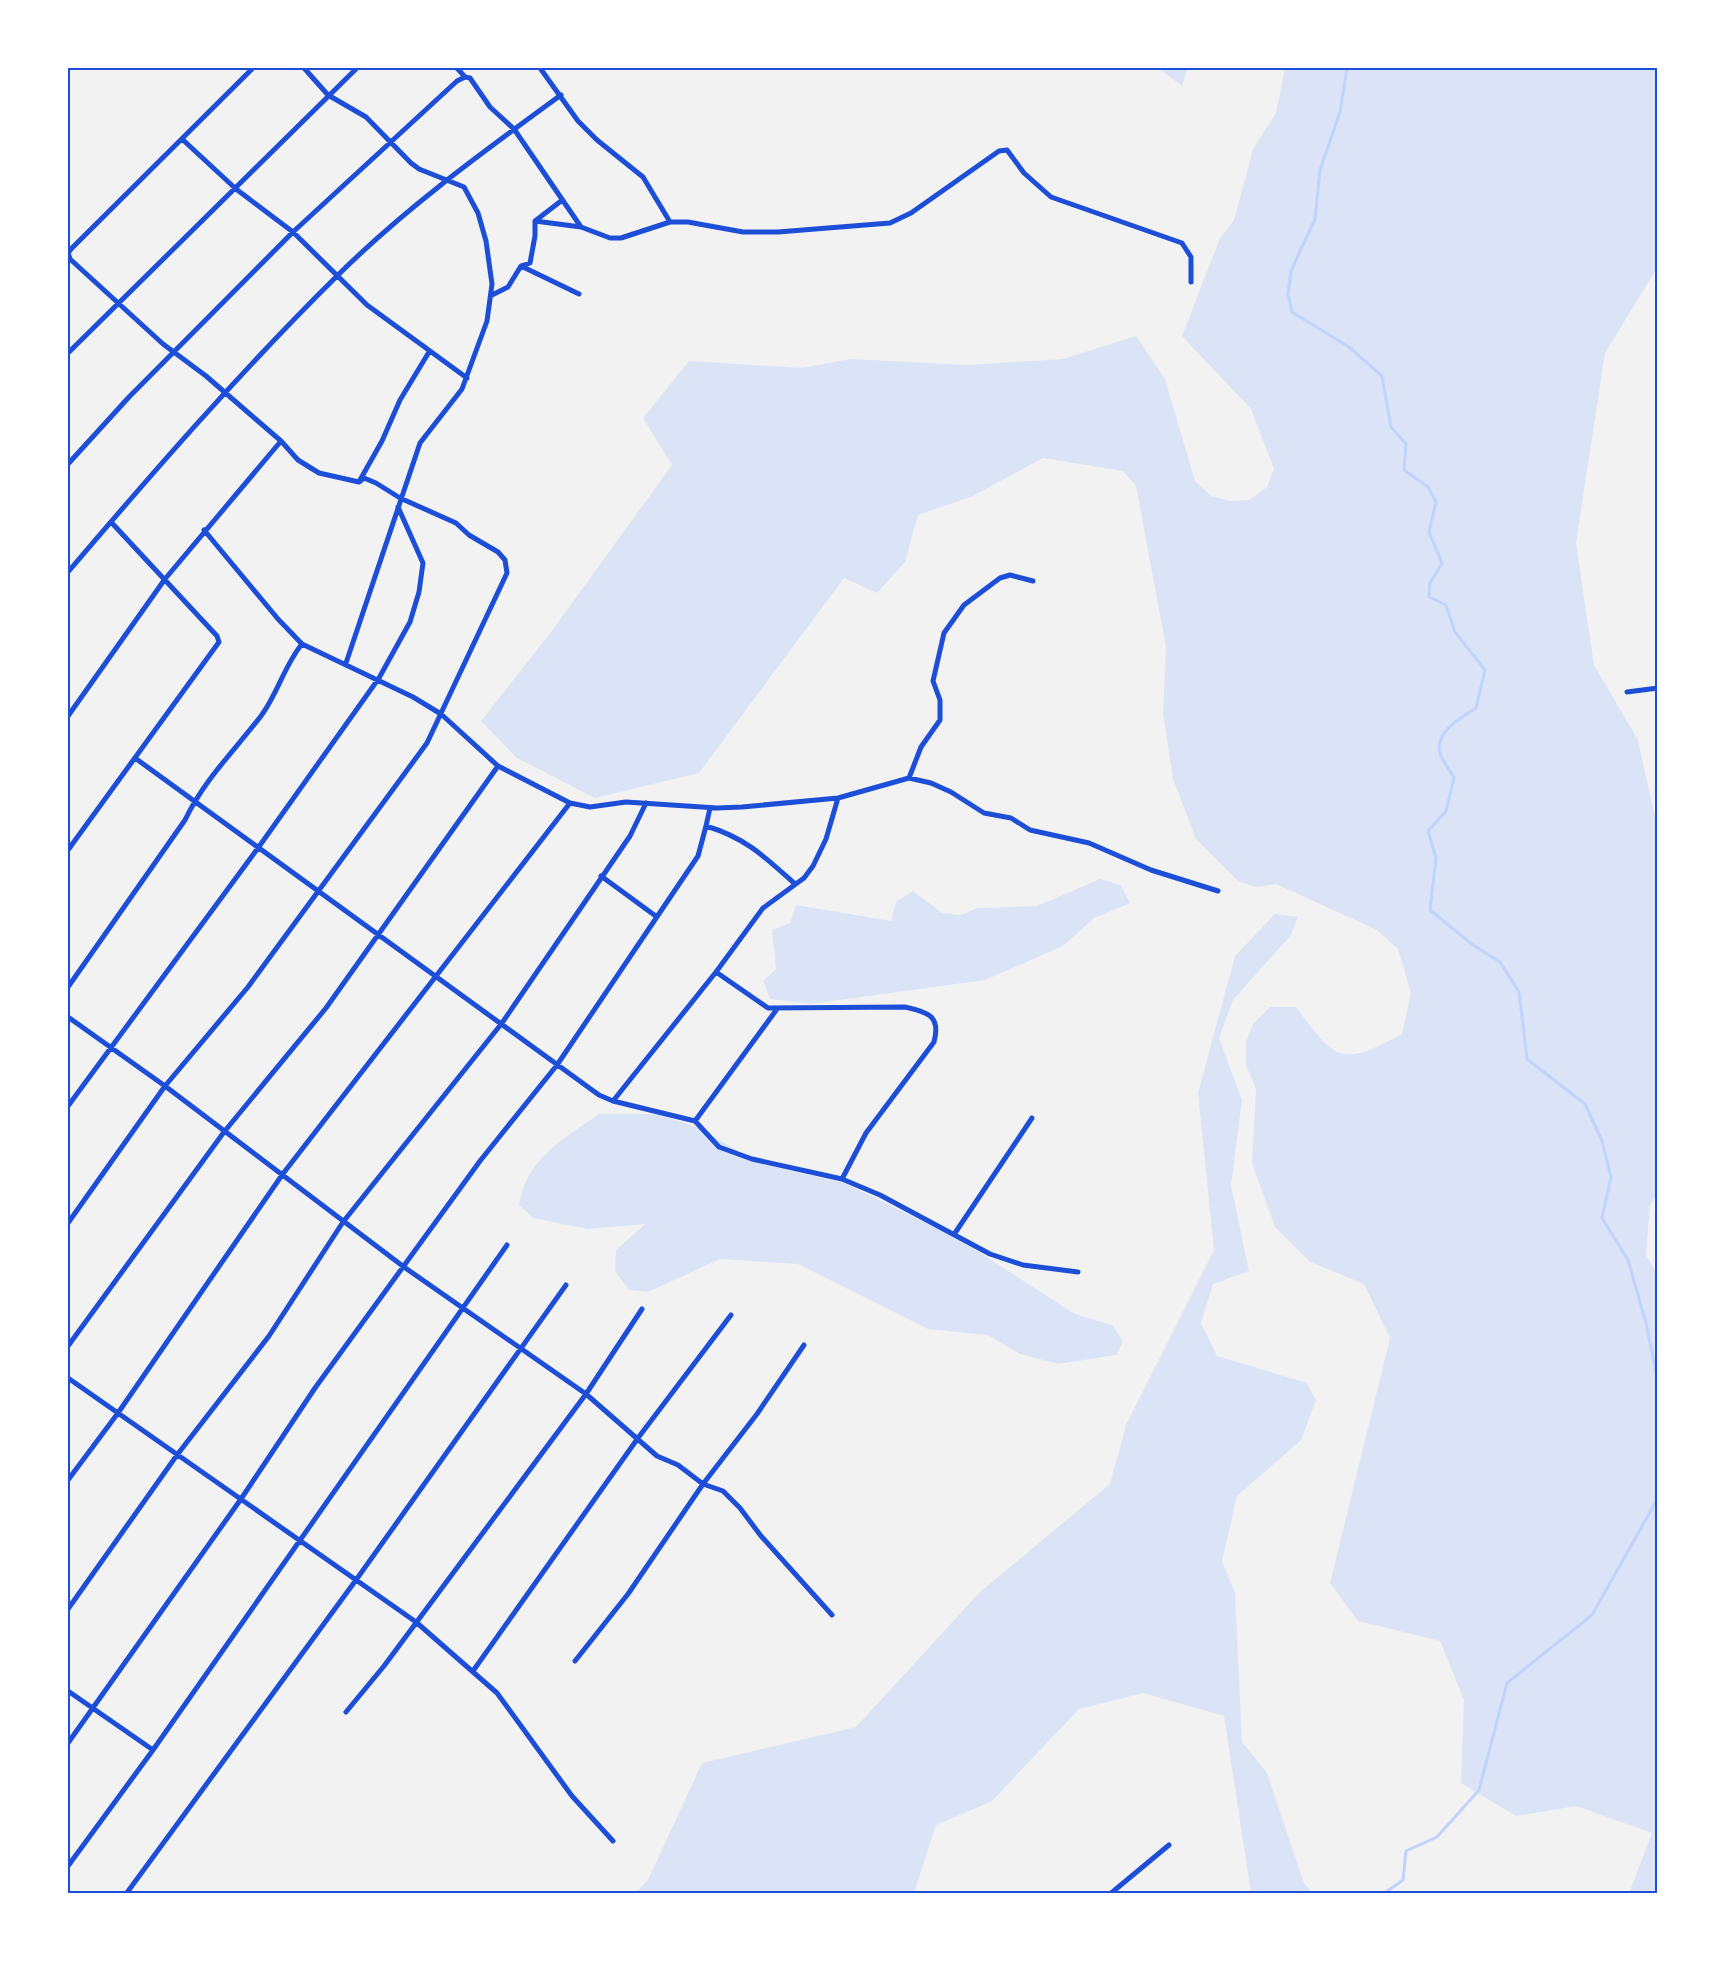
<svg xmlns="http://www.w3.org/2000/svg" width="1725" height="1961" viewBox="0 0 1725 1961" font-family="'DM Sans',sans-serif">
	<rect width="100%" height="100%" fill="#f2f2f2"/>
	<path fill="#dbe4f7" d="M1158 68H1188L1182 86Z
		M1285 68H1657V268L1605 353 1576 543 1594 665 1638 740 1657 826 1658 1192 1650 1206 1646 1255 1658 1275 1657 1893H1629L1652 1833 1576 1806 1516 1816 1461 1783 1464 1700 1440 1641 1358 1621 1330 1583 1390 1338 1364 1284 1310 1262 1275 1227 1252 1163 1256 1089 1246 1065V1042L1253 1024 1270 1007H1296C1336 1061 1341 1067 1402 1034L1411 993 1398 949 1377 930 1276 884 1256 887 1238 881 1196 839 1173 779 1163 714 1166 647 1136 486 1123 471 1043 458 973 496 918 515 905 562 877 593 844 578 699 773 595 798 517 758 481 721 551 632 672 465 643 418 689 361 802 368 850 359 968 365 1063 359 1136 336 1165 379 1195 481 1211 496 1230 501 1249 500 1267 487 1274 469 1251 409 1182 336 1220 238 1234 220 1253 149 1276 113Z
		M1100 879 1121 885 1130 903 1094 918 1063 946 985 980 810 1004 770 999 763 981 776 969 772 930 790 923 796 905 891 921 896 902 913 891 942 913 961 915 978 908 1037 906Z
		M1275 914 1298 917 1291 935 1233 1000 1219 1038 1242 1100 1231 1185 1249 1271 1213 1284 1201 1323 1217 1356 1307 1383 1316 1400 1301 1440 1237 1496 1222 1561 1235 1593 1242 1742 1267 1773 1304 1883 1312 1893H1251L1224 1716 1143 1693 1079 1709 992 1801 936 1825 914 1893 841 1894 836 1891 828 1894 635 1893 648 1880 702 1763 856 1727 980 1592 1110 1484 1126 1425 1214 1250 1198 1093 1235 956Z
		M599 1114H658L696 1127 762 1164 844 1183 957 1238 1075 1314 1112 1325 1123 1341 1116 1355 1058 1364 1020 1354 988 1335 928 1329 798 1264 720 1259 648 1292 629 1290 615 1271 616 1250 645 1224 588 1229 533 1218 519 1205C526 1159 563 1139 599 1114Z"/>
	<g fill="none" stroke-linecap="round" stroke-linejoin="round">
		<path stroke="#bfd3fe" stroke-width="3" d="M1347 68 1340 112 1320 170 1315 219 1291 271 1288 294 1292 312 1349 347 1382 376 1391 427 1406 444 1404 470 1428 487 1436 502 1429 532 1442 563 1430 583 1429 597 1446 605 1455 632 1485 670 1476 708C1462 717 1434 732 1440 753 1442 761 1450 770 1454 778L1446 811 1428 831 1436 858 1430 910 1473 945 1500 962 1519 992 1527 1059 1585 1104 1602 1141 1611 1177 1602 1218 1628 1260 1646 1323 1658 1382
			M1383 1894 1403 1880 1406 1851 1437 1837 1479 1790 1507 1683 1592 1615 1658 1498"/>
		<path stroke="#1d4ed8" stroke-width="5" d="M304 68 328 95 366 117 411 163 419 169 464 187 478 213 486 241 492 284 487 321 462 389 420 443 346 663
			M457 68 465 77
			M540 68 578 121 597 140 643 177 670 222H688L743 232H778L890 223 911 213 999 151 1007 150 1024 173 1051 197 1182 243 1191 257V282
			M182 139 236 189 293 232 367 305 467 378
			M535 221 581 227
			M521 266 579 294
			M492 295 508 287 521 266 530 263 535 236V221L561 201
			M68 353 357 68
			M68 464 129 397 293 232 457 81 465 77 470 78 490 107 514 129 581 227 610 238H621L670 222
			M360 480 382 441 400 400 429 352
			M204 530 278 619 302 644 413 697 441 714 498 766 570 803 590 807 626 802 717 808 742 807 838 798 909 778 931 783 951 792 984 813 1011 818 1030 830 1089 843 1151 870 1218 891
			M68 572C154 471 241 371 336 277 404 209 483 152 561 95
			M1627 692 1658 688
			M68 716 165 579 281 441
			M135 758 599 1095 613 1101 695 1121 719 1147 752 1159 842 1179 880 1195 990 1254 1023 1265 1078 1272
			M909 778 921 747 940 720V700L933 681 944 633 964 605 1000 578 1010 575 1033 581
			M706 826 710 808
			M68 850 219 642 217 636 111 522
			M601 876 657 917
			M716 972 768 1008 905 1007C928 1012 941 1016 934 1042L866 1133 842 1179
			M68 987 185 820C204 780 234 751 261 716 278 693 284 666 302 644
			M68 1017 165 1086 404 1267 586 1394 657 1456 678 1465 703 1484 723 1491 740 1508 761 1536 832 1615
			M613 1101 716 972 763 908 804 878 813 866 826 839 838 798
			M68 1106 258 848 379 678 410 622 419 592 423 563 398 507
			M695 1121 777 1009
			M68 1223 165 1086 248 987 427 743 507 573 505 560 498 552 469 535 456 523 400 498 376 483 364 478 359 482 319 473 298 460 281 441 206 376 163 344 70 259 68 253 72 248 253 68
			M955 1233 1032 1118
			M68 1346 224 1132 326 1008 498 766
			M68 1378 416 1622 497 1693 572 1796 613 1841
			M68 1480 118 1413 282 1175 570 803
			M68 1609 177 1455 269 1336 343 1222 502 1023 630 836 646 803
			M575 1661 628 1594 703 1484 757 1414 804 1345
			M473 1671 638 1438 731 1315
			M68 1691 153 1750
			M346 1712 384 1666 586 1394 642 1309
			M68 1743 241 1499 315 1388 480 1161 557 1065 698 856 706 826C746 838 765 857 795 884
			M68 1866 153 1750 507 1245
			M126 1894 356 1580 566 1285
			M1110 1894 1169 1845"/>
	</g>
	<rect width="1725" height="1961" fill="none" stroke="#ffffff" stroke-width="138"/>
	<rect x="69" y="69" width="1587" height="1823" fill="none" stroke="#1d4ed8" stroke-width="2"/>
</svg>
